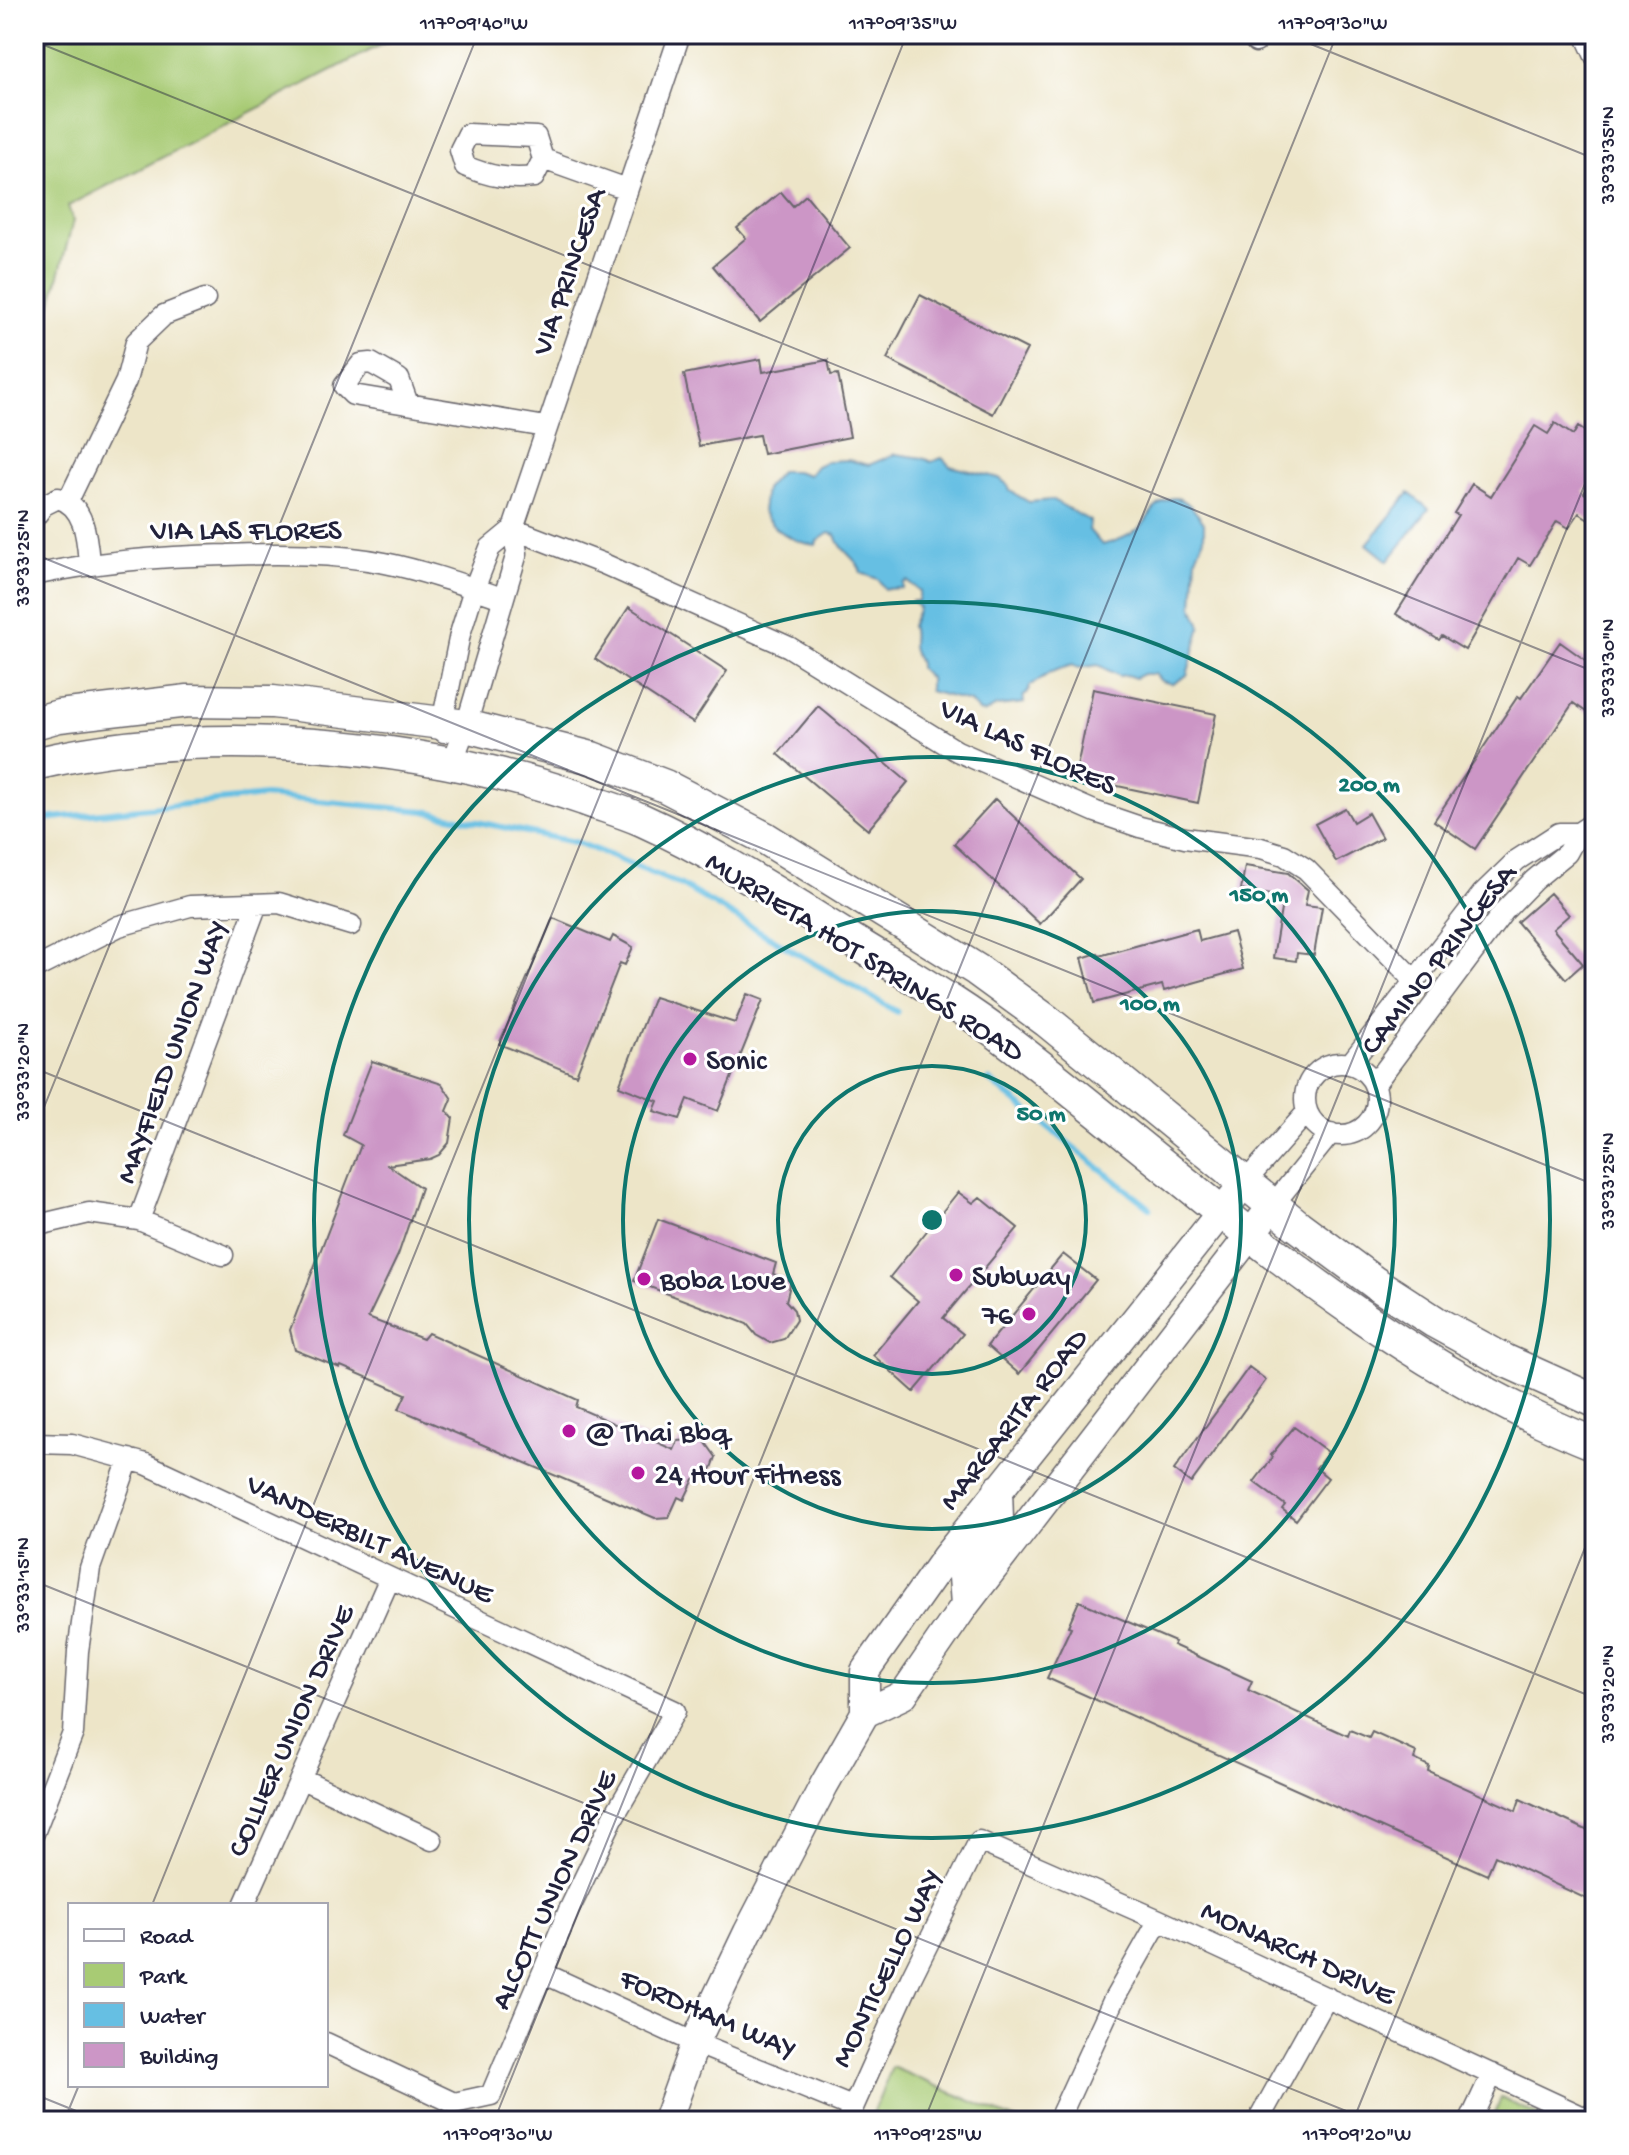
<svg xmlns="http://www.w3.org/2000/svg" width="1629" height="2155" viewBox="0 0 1629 2155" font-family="'Gochi Hand',sans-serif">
	<rect width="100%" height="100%" fill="#fff"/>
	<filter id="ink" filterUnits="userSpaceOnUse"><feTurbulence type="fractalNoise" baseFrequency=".0125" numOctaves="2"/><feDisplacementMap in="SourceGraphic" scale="16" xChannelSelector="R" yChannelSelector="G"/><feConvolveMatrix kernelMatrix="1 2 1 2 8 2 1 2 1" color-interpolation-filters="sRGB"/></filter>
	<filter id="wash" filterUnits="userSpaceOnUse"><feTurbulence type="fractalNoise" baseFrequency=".006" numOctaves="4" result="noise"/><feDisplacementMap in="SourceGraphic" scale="32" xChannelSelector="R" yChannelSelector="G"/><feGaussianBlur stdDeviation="1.8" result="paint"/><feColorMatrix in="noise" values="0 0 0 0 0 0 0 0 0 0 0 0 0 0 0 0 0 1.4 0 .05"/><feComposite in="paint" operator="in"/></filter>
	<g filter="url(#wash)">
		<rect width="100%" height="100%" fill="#ede5c8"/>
		<path fill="#a8cb74" stroke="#657658" stroke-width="2" d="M34 34H402L68 206 73 221 34 371Z
			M892 2067 1018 2121H870Z
			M1501 2098 1550 2121H1492Z"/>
		<path fill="#66bfe3" stroke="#44708f" stroke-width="2" d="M895 454 923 458 931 462 942 458 950 466 999 478 1008 485 1010 491 1029 502 1053 500 1090 521 1089 530 1102 545C1114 542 1128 537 1138 529 1145 524 1148 516 1154 509 1176 486 1190 503 1204 523V538L1196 558 1193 606 1201 626 1187 675 1173 684 1161 681 1155 674H1143L1135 678 1127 675 1119 676 1098 665 1078 668 1072 665 1051 672 1030 686 1027 694 1023 696 1024 703 996 706 985 713 979 712 970 702 929 691V678L919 668C920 658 915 658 913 651 910 642 915 635 911 626L919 608 912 601H918L920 591 907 581 903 583V588L885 589 878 579 861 573C858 558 841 553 836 535L829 533 817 541 816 545C795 543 772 530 762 511L765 489 781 471H795L809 475 816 466 827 461 848 460 869 465Z
			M1409 493 1429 509 1388 561 1367 544Z"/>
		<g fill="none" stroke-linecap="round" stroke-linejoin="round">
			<path stroke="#66bfe3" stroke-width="6" d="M34 38 40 34
				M34 820 265 796 425 811 579 843 681 885 897 1012
				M989 1080 1150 1208"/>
		</g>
		<g id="blocks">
			<path fill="#cc96c6" d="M781 192 793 206 806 195 850 248 760 322 713 266 746 238 737 228Z
				M920 295 1027 349 993 414 887 359Z
				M761 359 763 372 828 360 831 375 838 374 850 437 763 454 759 435 699 446 684 374Z
				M1555 423 1573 435 1578 427 1595 438V475L1584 493 1595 500V523L1579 513 1569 528 1557 521 1530 565 1518 558 1465 650 1442 636 1439 640 1396 614 1458 515 1454 513 1472 484 1491 496 1535 426 1548 434Z
				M629 607 727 671 693 723 595 659Z
				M1560 642 1595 667V718L1573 703 1475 849 1434 821 1518 696 1521 698Z
				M1093 689 1216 714 1198 803 1075 777Z
				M818 706 908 782 868 830 778 754Z
				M995 799 1081 879 1040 924 954 844Z
				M1345 808 1353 822 1368 813 1382 838 1336 862 1315 824Z
				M1245 866 1288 873 1308 890 1305 905 1322 907 1314 955 1297 953 1296 961 1273 958 1283 897 1241 890Z
				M1550 893 1569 915 1553 929 1583 964 1566 979 1517 922Z
				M553 918 610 942 613 936 633 947 625 965 620 963 576 1075 499 1044Z
				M1197 929 1200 941 1233 932 1243 969 1164 991 1162 985 1094 1003 1082 958 1098 953 1099 956Z
				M747 994 763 1000 718 1111 688 1099 680 1119 654 1111 658 1101 619 1086 654 997 735 1023Z
				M372 1061 442 1084 452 1099 447 1111 453 1118 449 1143 439 1155 430 1159 388 1165 421 1188 398 1255 368 1318 423 1339 428 1333 578 1400 576 1407 674 1450 678 1441 703 1439 716 1457 712 1468 704 1476 694 1479 684 1500 678 1497 669 1517 655 1518 399 1409 406 1394 341 1366 340 1368 295 1350 290 1330 361 1145 343 1135Z
				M958 1192 973 1203 980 1197 1018 1228 943 1318 963 1334 914 1392 873 1355 918 1301 890 1277Z
				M658 1219 776 1263 773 1274 791 1281 786 1301 794 1310 796 1320 784 1339 770 1343 756 1335 747 1324 634 1281Z
				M1063 1254 1096 1280 1019 1374 987 1346Z
				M1249 1367 1266 1380 1191 1483 1174 1470Z
				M1294 1427 1328 1452 1316 1468 1328 1478 1296 1520 1282 1509 1285 1505 1254 1482 1273 1457 1271 1455Z
				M1079 1601 1175 1642 1173 1645 1252 1681 1248 1690 1348 1736 1350 1730 1369 1738 1372 1732 1416 1752 1414 1759 1429 1766 1428 1771 1516 1811 1520 1799 1595 1834V1903L1495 1856 1487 1875 1047 1678 1071 1627 1068 1626Z"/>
		</g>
	</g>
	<g filter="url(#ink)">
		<use href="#blocks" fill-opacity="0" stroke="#69666c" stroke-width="2"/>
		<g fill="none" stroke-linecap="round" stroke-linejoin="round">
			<g stroke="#69666c" stroke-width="23">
				<path id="street" d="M1585 34 1595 56
					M1256 42 1258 34
					M543 159 534 177C508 180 488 176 465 166L460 150 468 134 536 137 543 159 627 189
					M408 404 399 379 371 363 361 364 344 386 353 395 546 427
					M68 501 126 381 136 342 164 315 205 299
					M34 518 44 505 58 498C85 505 87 539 89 563
					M513 529 604 564 789 647 957 751 1096 812 1140 827 1185 838 1261 848 1284 855 1306 869 1415 981
					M34 575C99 561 162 556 227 555 280 553 333 553 385 563 425 571 464 585 502 598
					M444 732 442 723 460 634 474 589 490 548 513 529
					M452 763 466 726 517 553 513 529 680 34
					M34 969 119 926 190 906 279 903 351 925
					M1305 1099a36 36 0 1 1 72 0a36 36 0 1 1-72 0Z
					M1350 1064 1482 894 1517 860 1559 833H1578
					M1374 1085 1504 911 1534 880 1567 853 1578 833 1595 822
					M1246 1181 1307 1112
					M1273 1205 1331 1133
					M139 1220 257 904
					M34 1226 89 1213 139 1220 223 1255
					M34 1443 72 1444 146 1464 675 1711 614 1816 569 1910 491 2095 454 2103 326 2043
					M302 1779 432 1840
					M34 1833 73 1733 78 1651 90 1568 129 1459
					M244 1905 389 1580
					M543 1973 695 2043 852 2107
					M847 2121 911 1978 979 1841 1159 1920 1592 2121
					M1058 2121 1113 2001 1159 1920
					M1258 2121 1327 1997
					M1470 2121 1492 2074"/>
			</g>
			<g stroke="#69666c" stroke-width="31">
				<path id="secondary" d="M965 1605 963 1577 999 1520 998 1489
					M865 1713 903 1695 965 1605 1273 1205
					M667 2121 695 2043 748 1932 824 1785 865 1713V1671L945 1558 1246 1181"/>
			</g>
			<g stroke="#69666c" stroke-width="35">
				<path id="primary" d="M34 723 59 716 188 701 273 702 466 726 592 758 665 786 765 838 977 970 1047 1021 1298 1226 1375 1283 1435 1322 1506 1361 1595 1401
					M34 764C206 723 418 742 584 799 603 806 624 812 642 820 715 853 782 897 850 939 905 973 962 1005 1013 1045 1199 1188 1374 1357 1595 1444"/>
			</g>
			<use href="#street" stroke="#fff" stroke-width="20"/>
			<use href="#secondary" stroke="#fff" stroke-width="28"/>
			<use href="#primary" stroke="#fff" stroke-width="32"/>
		</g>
	</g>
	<path fill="none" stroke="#22223b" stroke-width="2" stroke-opacity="0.45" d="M1286 34 1595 159M34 41 1595 672M34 69 48 34M34 554 1595 1185M34 1068 1595 1698M34 1132 478 34M34 1581 1371 2121M152 1905 907 34M34 2094 101 2121M64 2121 79 2085M494 2121 1337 34M924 2121 1595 459M1353 2121 1595 1523"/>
	<g fill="none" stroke="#0f766e" stroke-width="4">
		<circle cx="932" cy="1220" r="154"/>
		<circle cx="932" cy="1220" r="309"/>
		<circle cx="932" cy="1220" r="463"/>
		<circle cx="932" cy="1220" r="618"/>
	</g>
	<g fill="#b5179e" stroke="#fff" stroke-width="3">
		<circle cx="690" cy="1059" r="8"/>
		<circle cx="956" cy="1275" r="8"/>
		<circle cx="644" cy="1279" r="8"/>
		<circle cx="1029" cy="1314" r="8"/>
		<circle cx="569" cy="1431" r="8"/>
		<circle cx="638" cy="1473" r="8"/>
	</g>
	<g text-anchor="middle" stroke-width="6" stroke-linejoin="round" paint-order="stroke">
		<g font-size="30" fill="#22223b" stroke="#fff">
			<text transform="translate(567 271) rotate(-71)" y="10">VIA PRINCESA</text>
			<text x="246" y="539">VIA LAS FLORES</text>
			<text transform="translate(1029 745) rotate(25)" y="10">VIA LAS FLORES</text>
			<text transform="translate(866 955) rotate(32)" y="10">MURRIETA HOT SPRINGS ROAD</text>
			<text transform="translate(1437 958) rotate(-52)" y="10">CAMINO PRINCESA</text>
			<text transform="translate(170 1051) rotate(-70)" y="10">MAYFIELD UNION WAY</text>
			<text transform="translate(1012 1418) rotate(-52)" y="10">MARGARITA ROAD</text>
			<text transform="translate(371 1537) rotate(25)" y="10">VANDERBILT AVENUE</text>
			<text transform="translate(289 1730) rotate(-66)" y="10">COLLIER UNION DRIVE</text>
			<text transform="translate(552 1889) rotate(-65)" y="10">ALCOTT UNION DRIVE</text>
			<text transform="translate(1299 1951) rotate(25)" y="10">MONARCH DRIVE</text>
			<text transform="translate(885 1967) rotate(-64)" y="10">MONTICELLO WAY</text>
			<text transform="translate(709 2012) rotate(23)" y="10">FORDHAM WAY</text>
		</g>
		<g font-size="30" fill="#22223b" stroke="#fff" text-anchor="start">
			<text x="706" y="1069">Sonic</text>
			<text x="972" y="1285">Subway</text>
			<text x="660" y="1289">Boba Love</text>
			<text x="1013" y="1324" text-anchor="end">76</text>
			<text x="585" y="1441">@ Thai Bbq</text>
			<text x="654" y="1483">24 Hour Fitness</text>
		</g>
	</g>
	<circle cx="932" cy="1220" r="12" fill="#0f766e" stroke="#fff" stroke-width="4"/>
	<g font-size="24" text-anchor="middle" font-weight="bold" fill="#0f766e" stroke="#fff" stroke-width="6" stroke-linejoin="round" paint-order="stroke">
		<text x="1369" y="791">200 m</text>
		<text x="1259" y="901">150 m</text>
		<text x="1150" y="1010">100 m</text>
		<text x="1041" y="1120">50 m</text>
	</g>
	<rect width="1629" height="2155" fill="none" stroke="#fff" stroke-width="88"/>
	<rect x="68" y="1903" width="260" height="184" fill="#ffffff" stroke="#a7a7b1" stroke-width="2"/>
	<rect x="84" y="1929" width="40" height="12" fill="#ffffff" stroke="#a7a7b1" stroke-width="2"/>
	<text x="140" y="1943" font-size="24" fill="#22223b">Road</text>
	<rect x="84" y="1963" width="40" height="24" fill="#a8cb74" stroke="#a7a7b1" stroke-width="2"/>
	<text x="140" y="1983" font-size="24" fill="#22223b">Park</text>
	<rect x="84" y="2003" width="40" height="24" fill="#66bfe3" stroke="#a7a7b1" stroke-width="2"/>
	<text x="140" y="2023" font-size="24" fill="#22223b">Water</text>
	<rect x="84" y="2043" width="40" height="24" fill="#cc96c6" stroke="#a7a7b1" stroke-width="2"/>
	<text x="140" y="2063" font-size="24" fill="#22223b">Building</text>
	<rect x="44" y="44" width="1541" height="2067" fill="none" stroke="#22223b" stroke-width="3"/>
	<g font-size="20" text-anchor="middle" fill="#22223b">
		<text x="474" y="29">117°09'40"W</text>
		<text x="903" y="29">117°09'35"W</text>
		<text x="1333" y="29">117°09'30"W</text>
		<text transform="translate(1607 155) rotate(-90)" y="7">33°33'35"N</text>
		<text transform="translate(22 558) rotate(-90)" y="7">33°33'25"N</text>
		<text transform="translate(1607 668) rotate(-90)" y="7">33°33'30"N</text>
		<text transform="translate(22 1072) rotate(-90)" y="7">33°33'20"N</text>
		<text transform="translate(1607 1181) rotate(-90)" y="7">33°33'25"N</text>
		<text transform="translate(22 1585) rotate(-90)" y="7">33°33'15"N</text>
		<text transform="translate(1607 1694) rotate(-90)" y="7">33°33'20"N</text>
		<text x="498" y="2140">117°09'30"W</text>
		<text x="928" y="2140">117°09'25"W</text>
		<text x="1357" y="2140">117°09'20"W</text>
	</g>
</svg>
